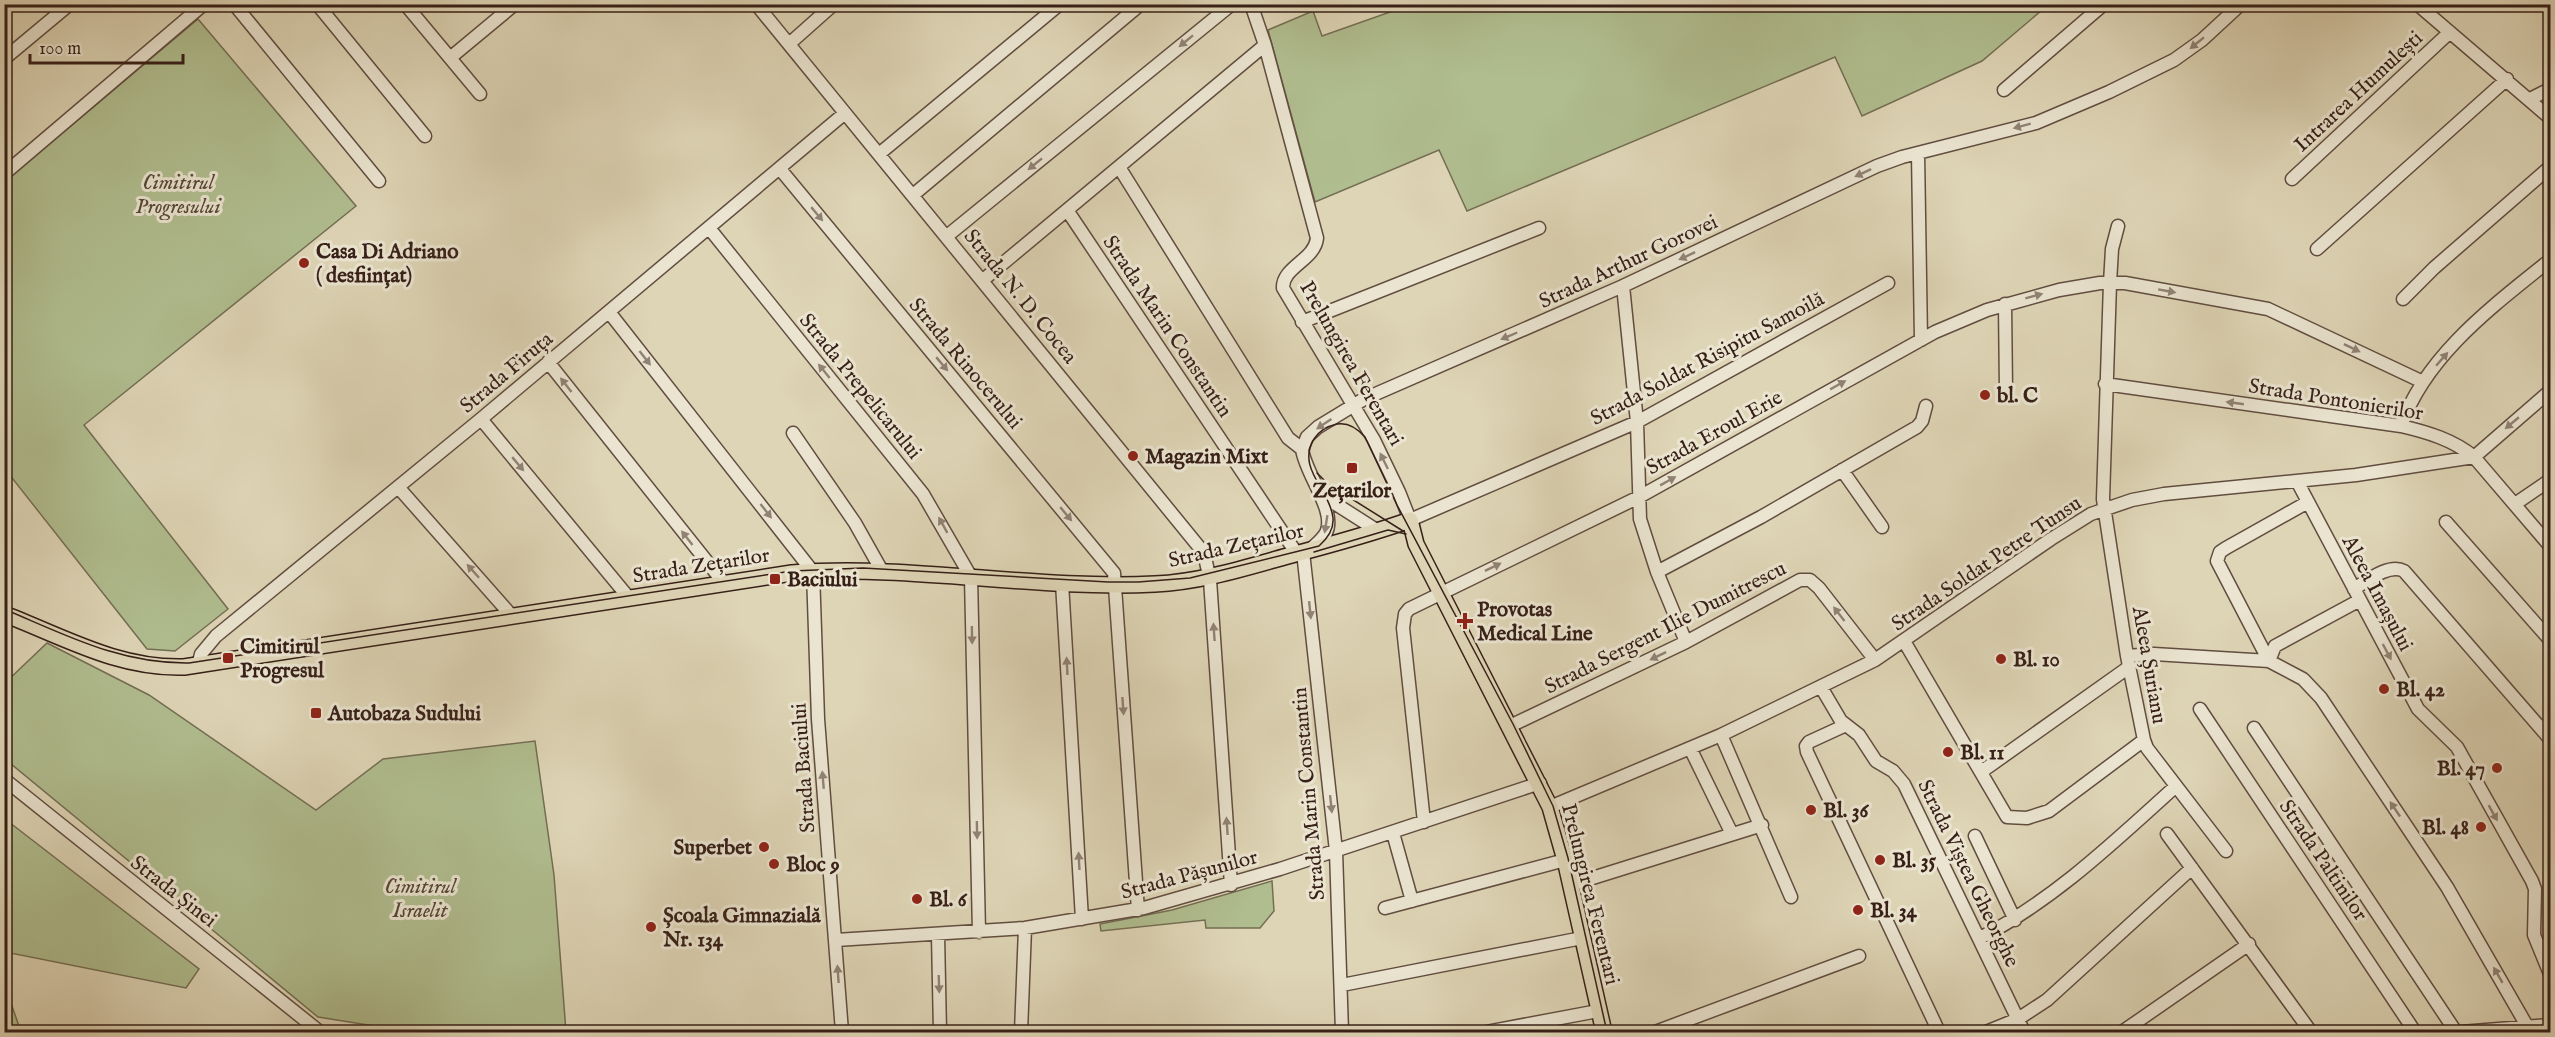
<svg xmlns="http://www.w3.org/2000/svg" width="2555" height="1037" viewBox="0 0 2555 1037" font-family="'IM FELL English',serif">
	<rect width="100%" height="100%" fill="#ded5b6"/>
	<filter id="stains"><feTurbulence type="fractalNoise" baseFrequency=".00333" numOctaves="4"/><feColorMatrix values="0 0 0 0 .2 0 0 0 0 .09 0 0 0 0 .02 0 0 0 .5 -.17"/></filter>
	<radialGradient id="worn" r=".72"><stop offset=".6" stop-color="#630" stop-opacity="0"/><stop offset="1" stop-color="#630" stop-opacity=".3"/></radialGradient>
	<path fill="#b0bd8f" stroke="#746e54" stroke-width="1.5" d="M1410 5V4L2048 5 1982 61 1862 116 1835 57 1467 211 1439 150 1315 202 1268 30 1313 11 1322 36Z
		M198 19 356 206 84 425 228 609 175 651 147 649 5 469 4 182Z
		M47 643 149 695 316 810 383 759 535 741 554 875 566 1032H412L318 1017 5 759V683Z
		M5 819 199 969 186 988 5 952Z
		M1272 881 1274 911 1260 928H1206L1205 920 1101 931 1100 924 1172 910Z
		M4 983 21 1032H5Z"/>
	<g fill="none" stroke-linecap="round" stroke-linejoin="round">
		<g stroke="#614d40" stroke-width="15">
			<path id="minor" d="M234 4 379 181
				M317 4 425 136
				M405 4 480 94
				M756 4 1204 553 1210 580 1231 885
				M1251 4 1265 45 1317 238C1315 260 1282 267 1283 288L1374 440 1399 492 1410 520 1637 422 1888 283
				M2417 4 2550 118
				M789 44 834 4
				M450 58 515 4
				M4 59 70 4
				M2004 90 2104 4
				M2530 99 2550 89
				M1918 153 1921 340
				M879 154 1060 4
				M1119 167 1288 438 1302 449
				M780 169 1114 573 1138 910
				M4 174 204 4
				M2292 179 2450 32
				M913 195 1141 4
				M1067 210 1297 554
				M709 228 923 494 971 577 979 932
				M947 236 1232 4
				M2317 249 2507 79
				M983 280 1265 45
				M1623 286 1637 422 1640 519 1657 572 1686 642
				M2403 299 2434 268 2550 167
				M2005 304 2006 391
				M609 312 813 572 818 719 842 1032
				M1302 322 1539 228
				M548 362 724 583
				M2105 384 2401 426C2427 432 2454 440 2474 457L2550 546
				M481 419 629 598
				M2401 426C2426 355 2493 306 2550 260
				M793 433 855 523 882 571
				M1842 470 1882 527
				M2297 481 2418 709 2457 747 2532 881 2535 889 2534 935 2550 974
				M398 487 511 615
				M1320 494 1378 531
				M2515 504 2550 480
				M2446 522 2550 640
				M1310 550C1315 545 1322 540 1326 533 1337 511 1305 474 1302 449L1307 437 1318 427 1364 399 1623 286 1877 166 1902 157 2036 123 2109 92 2174 60 2202 40 2241 4
				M1303 552 1336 851 1342 1032
				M1657 572 1761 517 1917 427 1922 421 1926 406
				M1062 583 1082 919
				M2354 589C2367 581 2389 563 2404 571L2550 739
				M1904 641 2007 817 2027 818 2049 811 2144 740 2127 656 2103 499 2110 283 2112 249 2118 226
				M2127 656 2154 654 2269 661 2303 679 2321 698 2447 887 2527 1026
				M2269 661 2217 561 2220 552 2226 548 2308 502
				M2269 661 2275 646 2360 600
				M198 666 201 654 216 636 481 419 845 113
				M1821 687 1841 721 1859 735 1876 761 1893 771 1904 784 2024 1032
				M2200 709 2415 1032
				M1846 725 1809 742 1806 746 1807 752 1939 1032
				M1510 726 1686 642 1800 580H1810L1819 588 1875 660
				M2254 728 2456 1032
				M1721 735 1791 897
				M2144 740 2147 748 2226 851
				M1690 748 1732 834
				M1981 772 2129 667
				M4 779 320 1032
				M1550 807 1721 735 1875 660 2051 539 2091 514 2132 500 2164 494 2356 475 2474 457 2550 391
				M1424 822 1403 628 1405 614 1409 609 1639 497 1935 332 1987 310 2059 290 2100 283H2125L2268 309 2423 382
				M1393 833 1412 901
				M2167 834 2311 1032
				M1975 836 2015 920
				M1570 885 1762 825
				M1385 908 1565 860
				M938 935 940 1032
				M1980 938C2055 899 2114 842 2176 786
				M836 940 1025 928 1144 908 1280 869 1540 783
				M1342 985 1582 938
				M1021 1032 1025 928
				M1486 1032 1598 1011
				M1655 1032 1859 956
				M1986 1032 2018 1019 2047 1000 2192 868
				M2122 1032 2249 944
				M2461 1032 2550 1025"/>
		</g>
		<g stroke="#372018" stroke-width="18">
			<path id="major" d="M4 614C64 637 118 669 184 667L792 573C913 564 1034 590 1155 584 1199 582 1241 569 1284 557 1326 546 1368 535 1410 520L1416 544 1550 807 1565 860 1604 1032"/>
		</g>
		<use href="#minor" stroke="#eae4d0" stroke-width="12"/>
		<use href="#major" stroke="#ded5b6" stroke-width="15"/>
		<path stroke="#372018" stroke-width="1.5" d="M1317 473 1328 484 1403 531
			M1314 552 1388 530 1406 534
			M4 609C66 635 120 664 189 663L792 571 863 568 1108 582H1138L1190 578 1319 546C1327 539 1334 529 1333 518 1330 490 1296 468 1314 439 1319 431 1328 426 1337 424 1349 422 1358 429 1365 437L1397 505 1513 724 1553 806 1568 858 1607 1032"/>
	</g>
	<defs><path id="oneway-solid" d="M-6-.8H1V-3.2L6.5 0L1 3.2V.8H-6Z" transform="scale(1.5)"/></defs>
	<g fill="#908274">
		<use href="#oneway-solid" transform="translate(1186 41) rotate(141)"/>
		<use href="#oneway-solid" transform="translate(2197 43) rotate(141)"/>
		<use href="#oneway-solid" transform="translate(2022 126) rotate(165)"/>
		<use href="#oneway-solid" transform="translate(1035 164) rotate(141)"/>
		<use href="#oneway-solid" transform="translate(1863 173) rotate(155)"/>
		<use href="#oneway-solid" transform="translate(817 214) rotate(50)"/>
		<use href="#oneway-solid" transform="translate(1687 256) rotate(155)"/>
		<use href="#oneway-solid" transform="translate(2167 291) rotate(10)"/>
		<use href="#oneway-solid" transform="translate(2034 296) rotate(-15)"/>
		<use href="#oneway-solid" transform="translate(1509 336) rotate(157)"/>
		<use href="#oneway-solid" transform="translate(2352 348) rotate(26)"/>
		<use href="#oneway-solid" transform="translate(645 358) rotate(52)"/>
		<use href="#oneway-solid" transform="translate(2442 359) rotate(-49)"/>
		<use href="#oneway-solid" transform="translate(942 364) rotate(50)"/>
		<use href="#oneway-solid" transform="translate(824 371) rotate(-129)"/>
		<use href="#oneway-solid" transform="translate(566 385) rotate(-128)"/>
		<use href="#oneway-solid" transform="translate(1838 385) rotate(-29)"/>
		<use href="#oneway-solid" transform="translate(2235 403) rotate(-172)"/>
		<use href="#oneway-solid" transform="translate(2512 423) rotate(140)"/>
		<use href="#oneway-solid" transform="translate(1324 424) rotate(146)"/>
		<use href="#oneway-solid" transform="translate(1384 461) rotate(-116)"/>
		<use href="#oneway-solid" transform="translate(518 464) rotate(50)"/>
		<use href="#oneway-solid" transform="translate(1668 481) rotate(-29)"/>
		<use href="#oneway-solid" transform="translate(766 511) rotate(52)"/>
		<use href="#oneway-solid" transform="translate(1066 514) rotate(50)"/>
		<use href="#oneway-solid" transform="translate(1326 524) rotate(99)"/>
		<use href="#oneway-solid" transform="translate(943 525) rotate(-119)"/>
		<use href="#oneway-solid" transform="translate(687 538) rotate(-128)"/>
		<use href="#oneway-solid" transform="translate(1493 567) rotate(-26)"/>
		<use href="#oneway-solid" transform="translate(473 571) rotate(-132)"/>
		<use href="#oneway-solid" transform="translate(1310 610) rotate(84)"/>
		<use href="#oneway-solid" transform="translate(1839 614) rotate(-128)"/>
		<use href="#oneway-solid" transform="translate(1214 632) rotate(-94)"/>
		<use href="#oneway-solid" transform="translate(972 635) rotate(89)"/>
		<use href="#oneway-solid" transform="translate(2387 652) rotate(62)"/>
		<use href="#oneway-solid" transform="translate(1658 656) rotate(154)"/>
		<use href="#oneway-solid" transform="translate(1067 666) rotate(-93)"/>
		<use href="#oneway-solid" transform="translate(1123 706) rotate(86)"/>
		<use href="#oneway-solid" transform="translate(823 780) rotate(-95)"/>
		<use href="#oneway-solid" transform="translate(1331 804) rotate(84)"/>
		<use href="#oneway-solid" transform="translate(2395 809) rotate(-124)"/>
		<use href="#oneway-solid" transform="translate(2493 813) rotate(61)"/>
		<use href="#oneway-solid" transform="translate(1227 826) rotate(-94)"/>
		<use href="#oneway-solid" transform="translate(977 830) rotate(89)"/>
		<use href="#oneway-solid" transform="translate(1079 861) rotate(-93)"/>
		<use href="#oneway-solid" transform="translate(838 974) rotate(-94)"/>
		<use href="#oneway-solid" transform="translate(2498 975) rotate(-120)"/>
		<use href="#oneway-solid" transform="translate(939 984) rotate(88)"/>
	</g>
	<g fill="#8f2418" stroke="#eae4d0" stroke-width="2">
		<circle cx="304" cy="263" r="6"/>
		<circle cx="1985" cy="395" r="6"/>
		<circle cx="1133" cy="456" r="6"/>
		<rect x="1346" y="462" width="12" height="12" rx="3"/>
		<rect x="769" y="573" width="12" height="12" rx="3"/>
		<path d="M1462 612h6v6h6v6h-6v6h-6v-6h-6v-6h6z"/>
		<rect x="222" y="652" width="12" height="12" rx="3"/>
		<circle cx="2001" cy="659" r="6"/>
		<circle cx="2384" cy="689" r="6"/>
		<rect x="310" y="707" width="12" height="12" rx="3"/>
		<circle cx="1948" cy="752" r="6"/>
		<circle cx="2497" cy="768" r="6"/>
		<circle cx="1811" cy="810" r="6"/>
		<circle cx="2481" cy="827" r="6"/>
		<circle cx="764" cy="847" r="6"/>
		<circle cx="1880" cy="860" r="6"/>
		<circle cx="774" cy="864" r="6"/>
		<circle cx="917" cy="899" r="6"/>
		<circle cx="1858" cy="910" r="6"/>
		<circle cx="651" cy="927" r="6"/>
	</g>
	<g text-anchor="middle" stroke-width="6" stroke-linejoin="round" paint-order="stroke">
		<g font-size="21" fill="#372018" stroke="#eae4d0">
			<text transform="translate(2358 91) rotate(-43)" y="7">Intrarea Humulești</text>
			<text transform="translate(1628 261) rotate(-25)" y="7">Strada Arthur Gorovei</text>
			<text transform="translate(1021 296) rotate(51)" y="7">Strada N. D. Cocea</text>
			<text transform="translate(1168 326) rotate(56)" y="7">Strada Marin Constantin</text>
			<text transform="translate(1707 358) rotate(-28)" y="7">Strada Soldat Risipitu Samoilă</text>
			<text transform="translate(966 363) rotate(50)" y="7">Strada Rinocerului</text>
			<text transform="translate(1352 363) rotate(60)" y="7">Prelungirea Ferentari</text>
			<text transform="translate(506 372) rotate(-40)" y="7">Strada Firuța</text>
			<text transform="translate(861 386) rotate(51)" y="7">Strada Prepelicarului</text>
			<text transform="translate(2336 399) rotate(9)" y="7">Strada Pontonierilor</text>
			<text transform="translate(1714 432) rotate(-29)" y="7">Strada Eroul Erie</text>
			<text transform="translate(1236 545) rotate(-13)" y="7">Strada Zețarilor</text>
			<text transform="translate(1986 563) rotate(-34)" y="7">Strada Soldat Petre Tunsu</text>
			<text transform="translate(701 565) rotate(-9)" y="7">Strada Zețarilor</text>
			<text transform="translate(2378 593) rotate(62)" y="7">Aleea Imașului</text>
			<text transform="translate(1665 627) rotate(-27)" y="7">Strada Sergent Ilie Dumitrescu</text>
			<text transform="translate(2150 665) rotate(80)" y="7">Aleea Șurianu</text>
			<text transform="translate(803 768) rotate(-94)" y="7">Strada Baciului</text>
			<text transform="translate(1308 794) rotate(-95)" y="7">Strada Marin Constantin</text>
			<text transform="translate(2324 860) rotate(56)" y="7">Strada Paltinilor</text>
			<text transform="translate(1969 873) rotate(64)" y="7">Strada Viștea Gheorghe</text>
			<text transform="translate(1189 874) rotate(-15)" y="7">Strada Pășunilor</text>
			<text transform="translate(174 891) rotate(38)" y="7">Strada Șinei</text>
			<text transform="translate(1591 894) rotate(76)" y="7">Prelungirea Ferentari</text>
		</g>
		<g font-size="21" font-style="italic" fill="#554736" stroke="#eae4d0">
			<text x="178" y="189">Cimitirul<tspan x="178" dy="24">Progresului</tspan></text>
			<text x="420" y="893">Cimitirul<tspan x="420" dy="24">Israelit</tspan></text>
		</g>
		<g font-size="21" font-weight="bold" fill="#372018" stroke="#eae4d0" text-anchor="start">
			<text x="316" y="258">Casa Di Adriano<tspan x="316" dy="24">( desființat)</tspan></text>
			<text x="1997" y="402">bl. C</text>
			<text x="1145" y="463">Magazin Mixt</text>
			<text x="1352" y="497" text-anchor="middle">Zețarilor</text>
			<text x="787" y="586">Baciului</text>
			<text x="1477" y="616">Provotas<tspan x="1477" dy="24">Medical Line</tspan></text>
			<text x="240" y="653">Cimitirul<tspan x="240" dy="24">Progresul</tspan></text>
			<text x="2013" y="666">Bl. 10</text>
			<text x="2396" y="696">Bl. 42</text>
			<text x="328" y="720">Autobaza Sudului</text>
			<text x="1960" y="759">Bl. 11</text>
			<text x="2485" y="775" text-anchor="end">Bl. 47</text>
			<text x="1823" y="817">Bl. 36</text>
			<text x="2469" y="834" text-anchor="end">Bl. 48</text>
			<text x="752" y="854" text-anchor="end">Superbet</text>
			<text x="1892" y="867">Bl. 35</text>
			<text x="786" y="871">Bloc 9</text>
			<text x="929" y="906">Bl. 6</text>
			<text x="1870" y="917">Bl. 34</text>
			<text x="663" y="922">Școala Gimnazială<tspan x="663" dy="24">Nr. 134</tspan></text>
		</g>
	</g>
	<rect width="2555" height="1037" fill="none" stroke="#ded5b6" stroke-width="24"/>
	<rect x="6" y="6" width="2543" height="1025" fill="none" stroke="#372018" stroke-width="3"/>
	<rect x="12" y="12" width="2531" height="1013" fill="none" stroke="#372018" stroke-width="1.5"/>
	<path d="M30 54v9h153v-9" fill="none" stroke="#372018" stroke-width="3"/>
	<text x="39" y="54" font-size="18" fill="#372018" stroke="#eae4d0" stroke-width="4.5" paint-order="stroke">100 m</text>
	<rect width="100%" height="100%" filter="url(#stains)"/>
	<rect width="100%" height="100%" fill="url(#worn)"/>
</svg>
